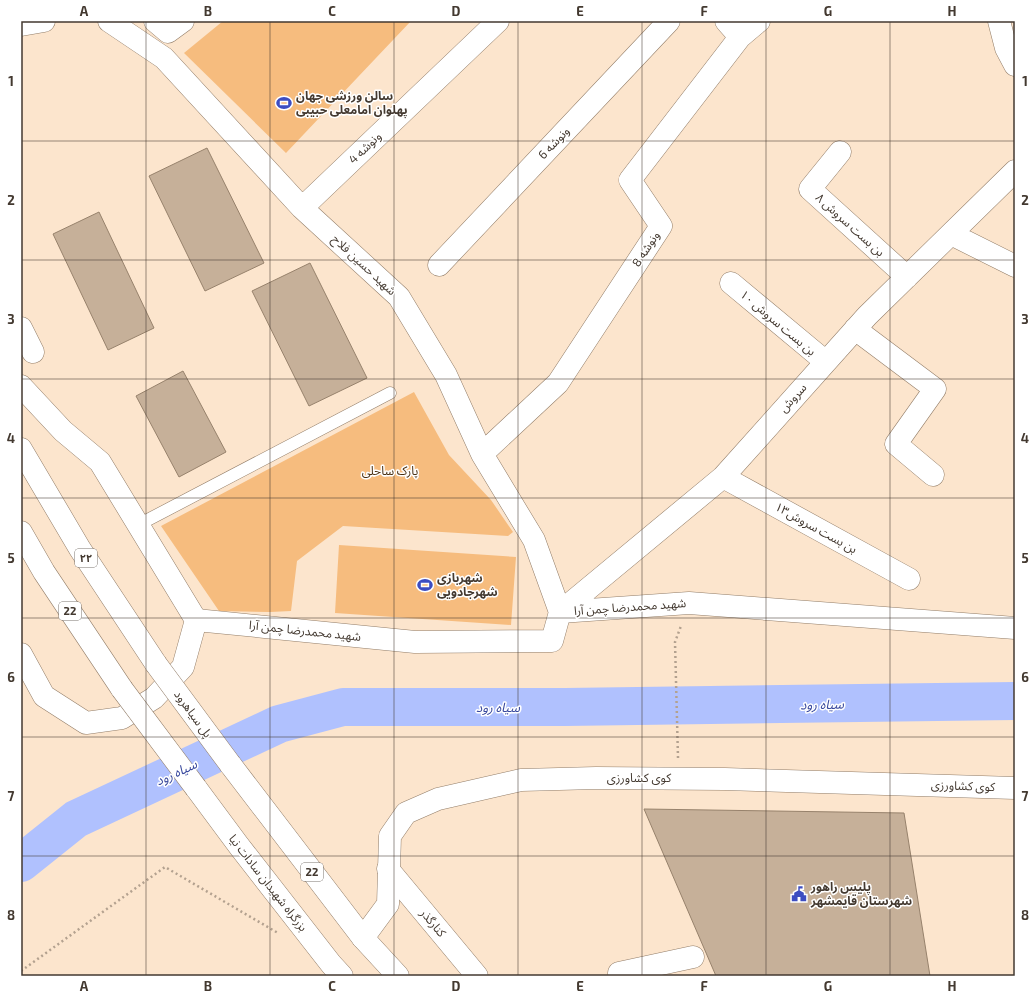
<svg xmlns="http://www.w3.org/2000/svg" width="1036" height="997" viewBox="0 0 1036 997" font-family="'Exo 2','Noto Sans Arabic',sans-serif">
	<rect width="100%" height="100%" fill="#fce5cd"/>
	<path fill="#f6bc7e" d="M223 21H411L286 153 184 53Z
		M414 392 449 455 491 500 513 532 508 536 343 526 297 561 291 611 270 612 219 611 161 526Z
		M339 545 516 557 511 625 335 613Z"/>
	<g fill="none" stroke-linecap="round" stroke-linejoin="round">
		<path stroke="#b0c1fe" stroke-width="38" d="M21 863 76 819 279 724 343 707H565L1015 701"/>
	</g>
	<path fill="#c6b099" stroke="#97826c" d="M207 148 264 263 205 291 149 176Z
		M99 212 154 328 108 350 53 234Z
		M310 263 367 378 309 406 252 291Z
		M183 371 226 452 179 477 136 396Z
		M644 809 904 813 930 976H716Z"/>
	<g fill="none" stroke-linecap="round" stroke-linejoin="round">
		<g stroke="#927d68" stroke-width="13">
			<path id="lane" d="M138 525 390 393"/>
		</g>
		<g stroke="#927d68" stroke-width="23">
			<path id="street" d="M109 21 164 58 302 208 399 297 446 375 482 454 534 540 560 612 723 477 867 316 1015 171
				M155 21 168 32 183 21
				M726 21 740 37
				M999 21 1006 48 1015 65
				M21 25 44 21
				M840 152 810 189 907 277
				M302 208 498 21
				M951 234 1015 266
				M439 265 669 21
				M731 283 826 362
				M21 328 33 352
				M855 329 935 389 896 444 933 475
				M482 454 558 383 661 226 630 180 740 37 759 21
				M723 477 909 579
				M196 620 415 642 552 641 560 612 689 603 1015 628
				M388 869 477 976
				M620 976 619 973 693 957"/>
		</g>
		<g stroke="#927d68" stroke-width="23">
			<path id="secondary" d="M363 938 388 904 390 836 406 813 438 799 521 780 596 778 725 779 1015 788"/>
		</g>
		<g stroke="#927d68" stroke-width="23">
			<path id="highway" d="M21 386 63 431 100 462 196 620 183 667 154 698 122 718 86 723 44 696 21 654
				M21 449 80 549 156 664
				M21 532 44 572 122 689
				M230 764 363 938 398 976
				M196 788 239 846 331 964 342 976"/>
		</g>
		<path stroke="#b3a18f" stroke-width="2.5" stroke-dasharray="2 3" stroke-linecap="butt" d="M678 758 675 642 681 626
			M21 971 165 867 278 933"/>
		<use href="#lane" stroke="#fff" stroke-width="12"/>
		<use href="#street" stroke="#fff" stroke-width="22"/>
		<use href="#secondary" stroke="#fff" stroke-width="22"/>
		<use href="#highway" stroke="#fff" stroke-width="22"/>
		<g stroke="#927d68" stroke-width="23" stroke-linecap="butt">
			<path id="highway-bridge" d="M156 664 230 764
				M122 689 196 788"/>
		</g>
		<use href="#highway-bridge" stroke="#fff" stroke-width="22"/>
	</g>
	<path fill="none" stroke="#433930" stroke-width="1" stroke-opacity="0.55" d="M146 21V976M270 21V976M394 21V976M518 21V976M642 21V976M766 21V976M890 21V976M21 141H1015M21 260H1015M21 379H1015M21 498H1015M21 618H1015M21 737H1015M21 856H1015"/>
	<defs>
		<g id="stadium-bare" transform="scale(1.2)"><path d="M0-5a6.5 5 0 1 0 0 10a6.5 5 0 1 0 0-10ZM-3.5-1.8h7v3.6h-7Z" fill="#3d4dc1" stroke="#fff" stroke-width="2.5" paint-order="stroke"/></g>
		<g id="civic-bare" transform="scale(1.2)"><path d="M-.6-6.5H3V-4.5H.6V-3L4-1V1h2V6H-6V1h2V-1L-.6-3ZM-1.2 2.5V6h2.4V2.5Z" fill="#3d4dc1" stroke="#fff" stroke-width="2.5" paint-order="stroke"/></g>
	</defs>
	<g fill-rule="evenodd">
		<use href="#stadium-bare" x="284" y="103"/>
		<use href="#stadium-bare" x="425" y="585"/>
		<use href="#civic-bare" x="799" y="894"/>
	</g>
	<g text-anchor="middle" stroke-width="3" stroke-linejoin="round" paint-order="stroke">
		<g fill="#fff" stroke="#7b746e" stroke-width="1">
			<rect x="75" y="549" width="22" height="18" rx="3"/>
			<rect x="59" y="602" width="22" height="18" rx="3"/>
			<rect x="301" y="863" width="22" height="18" rx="3"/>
		</g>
		<g font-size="11" font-weight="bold" fill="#433930">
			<text x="86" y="562">۲۲</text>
			<text x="70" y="615">22</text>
			<text x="312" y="876">22</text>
		</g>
		<g font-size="12" font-weight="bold" fill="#433930" stroke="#fff" text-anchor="start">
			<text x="296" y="100">سالن ورزشی جهان<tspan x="296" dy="14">پهلوان امامعلی حبیبی</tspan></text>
			<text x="437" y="582">شهربازی<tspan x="437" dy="14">شهرجادویی</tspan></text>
			<text x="811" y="891">پلیس راهور<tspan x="811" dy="14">شهرستان قایمشهر</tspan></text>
		</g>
		<g font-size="12" fill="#433930" stroke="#fff">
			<text transform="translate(554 143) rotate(-47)" y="4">ونوشه 6</text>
			<text transform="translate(365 148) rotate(-44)" y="4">ونوشه 4</text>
			<text transform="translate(850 225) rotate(42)" y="4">بن بست سروش ۸</text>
			<text transform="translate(646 249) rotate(-57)" y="4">ونوشه 8</text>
			<text transform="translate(364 265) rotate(43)" y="4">شهید حسین فلاح</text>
			<text transform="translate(778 323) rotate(40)" y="4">بن بست سروش ۱۰</text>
			<text transform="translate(793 398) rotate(-48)" y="4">سروش</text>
			<text transform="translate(816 528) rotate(29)" y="4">بن بست سروش۱۳</text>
			<text transform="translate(630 607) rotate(-4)" y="4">شهید محمدرضا چمن آرا</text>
			<text transform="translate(305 631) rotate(6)" y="4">شهید محمدرضا چمن آرا</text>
			<text transform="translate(193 714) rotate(54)" y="4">پل سیاهرود</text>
			<text x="639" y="782">کوی کشاورزی</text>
			<text transform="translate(963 786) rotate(2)" y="4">کوی کشاورزی</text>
			<text transform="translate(268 883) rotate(52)" y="4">بزرگراه شهیدان سادات نیا</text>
			<text transform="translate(433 923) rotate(50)" y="4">کنارگذر</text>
		</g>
		<g font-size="12" fill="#482f12" stroke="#fff">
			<text x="390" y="475">پارک ساحلی</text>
		</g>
		<g font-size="13" font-style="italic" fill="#38489d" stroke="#fff">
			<text transform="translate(822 704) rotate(-1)" y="5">سیاه رود</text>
			<text x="498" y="712">سیاه رود</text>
			<text transform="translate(176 772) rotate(-25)" y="5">سیاه رود</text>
		</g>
	</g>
	<rect width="1036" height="997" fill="none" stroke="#ffffff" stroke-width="44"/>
	<rect x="22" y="22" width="992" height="953" fill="none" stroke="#433930" stroke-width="1.5"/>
	<g font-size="13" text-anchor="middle" font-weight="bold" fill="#433930">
		<text x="84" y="16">A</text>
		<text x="208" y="16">B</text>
		<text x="332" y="16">C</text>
		<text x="456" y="16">D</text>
		<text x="580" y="16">E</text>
		<text x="704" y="16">F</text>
		<text x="828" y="16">G</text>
		<text x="952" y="16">H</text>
		<text x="11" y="86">1</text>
		<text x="1025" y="86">1</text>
		<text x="11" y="205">2</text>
		<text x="1025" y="205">2</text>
		<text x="11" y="324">3</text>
		<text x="1025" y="324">3</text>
		<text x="11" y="443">4</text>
		<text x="1025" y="443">4</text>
		<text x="11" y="563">5</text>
		<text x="1025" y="563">5</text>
		<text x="11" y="682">6</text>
		<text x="1025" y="682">6</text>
		<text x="11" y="801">7</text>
		<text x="1025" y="801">7</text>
		<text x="11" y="920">8</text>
		<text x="1025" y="920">8</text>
		<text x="84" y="991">A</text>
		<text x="208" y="991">B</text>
		<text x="332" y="991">C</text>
		<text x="456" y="991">D</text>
		<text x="580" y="991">E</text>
		<text x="704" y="991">F</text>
		<text x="828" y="991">G</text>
		<text x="952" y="991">H</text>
	</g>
</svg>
